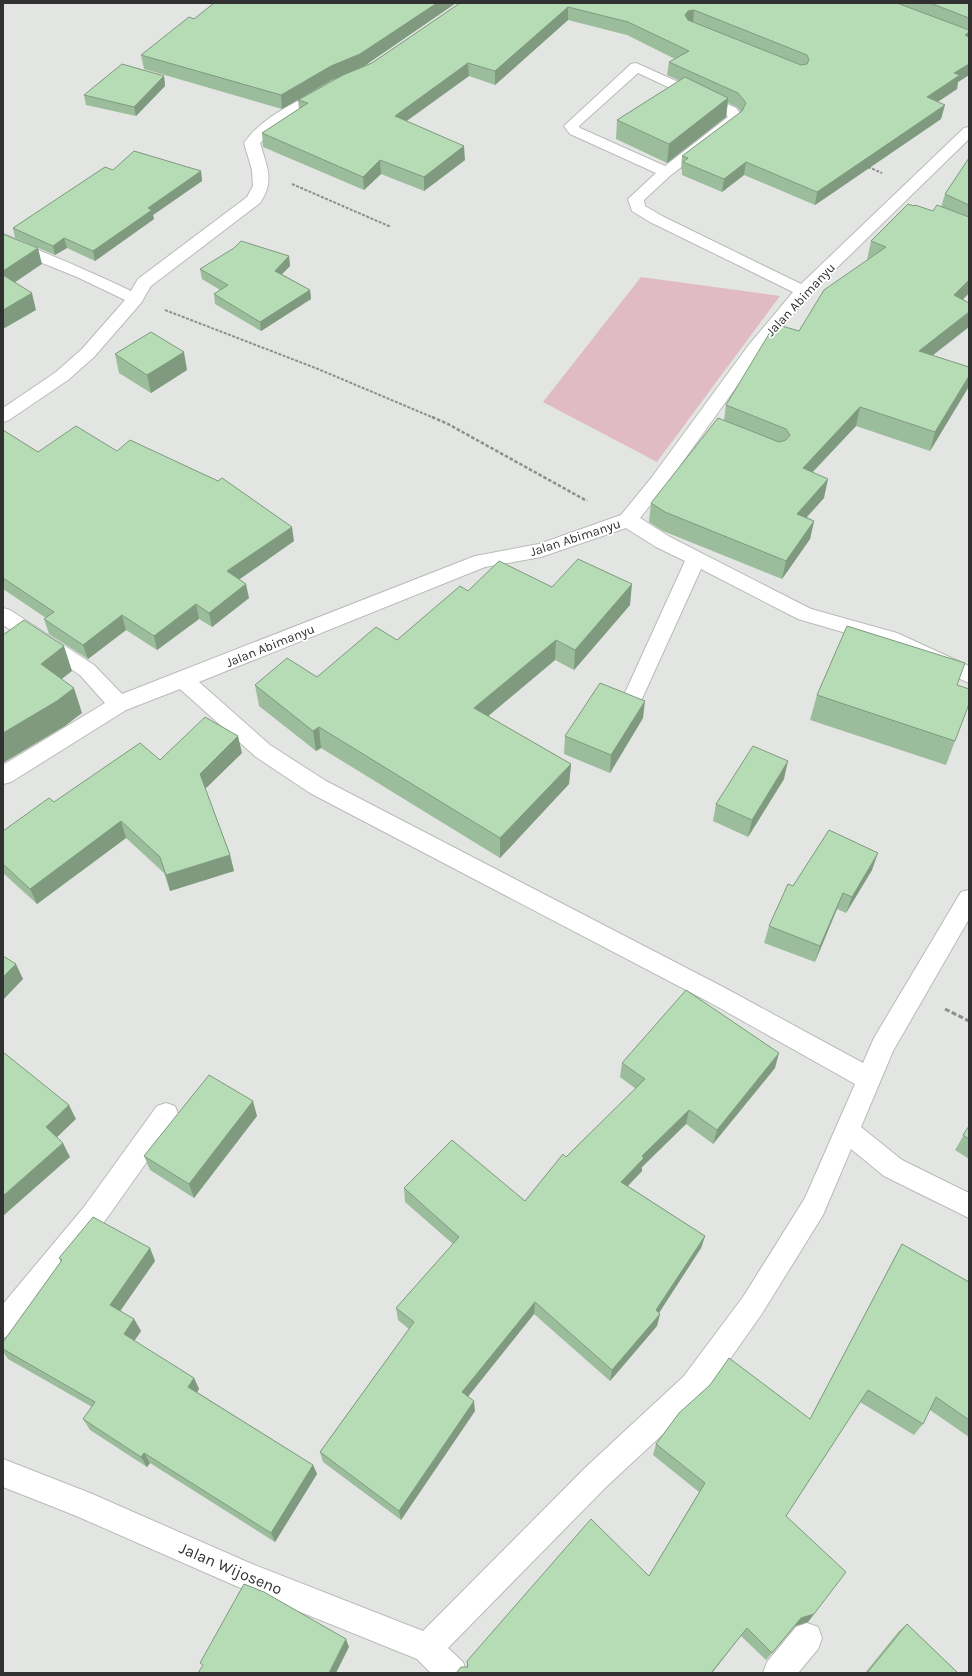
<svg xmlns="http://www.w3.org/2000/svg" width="972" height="1676" viewBox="0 0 972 1676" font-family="Karla,sans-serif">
	<rect width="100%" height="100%" fill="#e2e5e2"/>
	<path fill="#e1bbc4" d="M641 277 780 296 657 462 543 402Z"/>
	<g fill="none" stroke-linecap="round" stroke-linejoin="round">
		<g stroke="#b9bbb9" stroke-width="2">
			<path id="minor" d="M636 63 736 108 743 117 739 123 671 175 644 200 645 206 662 216 801 284 964 128 969 127V139L809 295 760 354 666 485 640 518 670 537 811 609 897 633 969 666V683L884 644 798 619 701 569 641 701 634 703 627 701 624 695 685 561 656 547 626 528 541 557 485 567 199 682 270 745 326 781 725 988 863 1063 874 1038 961 892 969 890V919L893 1051 861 1127 902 1160 969 1193V1218L884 1176 851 1149 823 1215 761 1315 704 1396 606 1487 448 1648 463 1662 467 1673H431L417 1659 236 1586 74 1515 3 1487V1459L90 1493 252 1564 423 1631 586 1467 684 1376 743 1297 805 1198 855 1084 709 1002 310 793 256 757 180 689 126 710 11 782 3 784V765L105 703 80 675 3 625V608L10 610 94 665 122 694 475 556 539 544 621 515 652 477 748 346 793 292 650 222 632 211 628 199 656 173 570 134 564 126 631 64ZM638 73 726 114 728 117 665 166 580 128 579 126Z
				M325 88 330 89 332 92 330 95 280 124 260 143C267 167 275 181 260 203L151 286 141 303 94 357 68 380 9 420 3 422V408L56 372 82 349 125 300 77 277 10 250 3 246V234C13 237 21 243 31 247 65 261 98 275 131 291L138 279 247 197 253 186 252 170 244 143C262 117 293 104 320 89Z
				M166 1103 175 1106 178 1114 175 1122 102 1225 12 1334 3 1338V1304L84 1207 157 1106Z
				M807 1623 818 1627 822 1638 818 1649 798 1673H763L767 1662 796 1627Z"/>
		</g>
		<path stroke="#8d8f8d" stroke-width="2" stroke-dasharray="3 1.5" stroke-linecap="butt" d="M868 167 882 173
			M292 184 391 227
			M165 310 318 369 434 418"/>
		<path stroke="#8d8f8d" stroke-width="2.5" stroke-dasharray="3.5 2" stroke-linecap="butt" d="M432 417 448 424 587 501"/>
		<path stroke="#8d8f8d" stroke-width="3" stroke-dasharray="5 2.5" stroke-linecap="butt" d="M945 1009 969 1021"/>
		<use href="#minor" fill="#fff" fill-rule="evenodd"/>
	</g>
	<path fill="#9cbd9c" d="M214 3H456L363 67 372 63 460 3H969V75L958 82 957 89 937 102 941 119 815 205 744 175 722 192 682 175V170L681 169 682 156 741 112 737 107 728 103 726 117 667 163 616 139 617 120 680 81 667 75 669 62 675 59 627 35 568 20 495 85 469 76 407 121 465 160 424 191 381 174 364 190 263 147 262 133 299 109 298 100 340 77 332 80 282 109 144 69 141 55 194 19Z
		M164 76 165 86 136 116 86 105 84 95Z
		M969 158V293L963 300 933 356 969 367V383L968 388 930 451 856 426 813 472 824 498 807 517 814 521 810 539 782 579 663 531 649 522 651 503 724 420 726 405 799 331 867 260 871 241 914 206 933 211 941 207 945 194Z
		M113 170 201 171 202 181 153 215 154 219 95 261 67 248 55 255 15 238 13 228Z
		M289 256 290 266 282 274 310 290 311 299 261 331 215 304 214 294 220 290 202 279 200 269Z
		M115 354 187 370 151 393 119 373Z
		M3 430 38 452 117 451 294 541 239 579 249 598 212 627 199 619 157 650 126 630 88 659 49 634 44 619 46 618 3 589Z
		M552 587 630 605 574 670 555 660 488 716 571 764 569 784 500 858 321 748 316 751 259 706 255 685 317 677 397 640 468 591Z
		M817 695 969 704 946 765 810 720Z
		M643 718 610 773 564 754 565 736Z
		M242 753 205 789 230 855 234 871 170 891 164 873 126 838 37 904 3 873V831L160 760Z
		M784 779 748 837 713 821 716 804Z
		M872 870 846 913 837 909 815 962 764 943 769 926 793 886Z
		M622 1063 775 1068 713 1144 686 1124 642 1167V1171L628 1186 705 1236 701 1248 659 1313 660 1314 657 1326 610 1381 534 1314 468 1396 475 1411 401 1520 323 1462 320 1452 409 1329 398 1320 396 1308 453 1244 405 1202 404 1188 525 1201 566 1157 636 1089 620 1077Z
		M257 1116 194 1198 150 1170 144 1156Z
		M969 1126V1159L955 1150Z
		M902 1244 969 1282V1437L930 1410 923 1424 914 1435 860 1402 786 1516 814 1614 808 1622 795 1626 766 1660 741 1636 467 1667V1661L649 1576 699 1492 653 1455 656 1444 810 1419Z
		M150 1248 155 1261 120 1311 134 1319 141 1331 134 1341 194 1378 199 1389 197 1392 313 1465 317 1474 275 1542 150 1463 147 1467 90 1430 83 1419 92 1407 8 1359 3 1352V1342L61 1262 59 1258Z
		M907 1624 958 1673H865L899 1631Z"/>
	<path fill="#7f9a7f" d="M437 3H456L361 68 332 80 282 109 281 95Z
		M568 7V20L495 85V71Z
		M694 10 693 24 684 28 685 15 688 11Z
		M969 32V40L965 35Z
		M468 63 469 76 395 129V116Z
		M969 64V75L958 82 957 89 924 111 927 97 954 73Z
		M164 76 165 86 136 116 134 107Z
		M728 98 726 117 667 163 669 144Z
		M945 105 941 119 815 205 817 192Z
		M464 146 465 160 424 191V177Z
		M380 160 381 174 364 190 363 177Z
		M746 162 744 175 722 192 724 179Z
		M201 171 202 181 153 215 154 219 95 261 93 251 148 208Z
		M64 238 67 248 55 255 53 246Z
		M38 248 42 264 5 289 3 284V271Z
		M289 256 290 266 276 280 275 271Z
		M969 280V293L948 314 954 295Z
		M310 290 311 299 261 331 260 322Z
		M32 293 36 310 3 329V310Z
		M969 312V327L914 370 919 351Z
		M184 352 187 370 151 393 147 375Z
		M969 376V383L968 388 930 451 935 432Z
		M860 407 856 426 799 486 803 468Z
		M828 479 824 498 793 532 797 514Z
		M814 521 810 539 782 579 786 561Z
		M292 527 294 541 230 586 227 571Z
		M246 584 249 598 212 627 209 613Z
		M632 584 630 605 574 670 575 650Z
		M196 604 199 619 157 650 154 636Z
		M122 615 126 630 88 659 83 645Z
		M556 640 555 660 474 728V708Z
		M64 646 72 671 49 689 41 664Z
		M74 688 82 713 65 726 3 763V733Z
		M645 701 643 718 610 773 611 755Z
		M319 727 321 748 316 751 313 731Z
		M238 736 242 753 204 790 200 774Z
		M788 761 784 779 748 837 752 820Z
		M571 764 569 784 500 858V838Z
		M121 821 126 838 37 904 30 889Z
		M878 853 872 870 846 913 852 897Z
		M230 855 234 871 170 891 166 875Z
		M843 893 837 909 815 962 820 946Z
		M16 964 23 979 3 1000V977Z
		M779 1053 775 1068 713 1144 717 1130Z
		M253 1101 257 1116 194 1198 189 1184Z
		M69 1105 76 1119 53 1141 46 1127Z
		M689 1110 686 1124 642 1167V1171L619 1195 621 1182 642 1156Z
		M63 1143 70 1157 3 1216V1196Z
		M705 1236 701 1248 653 1322 656 1310Z
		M150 1248 155 1261 116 1317 110 1305Z
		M535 1302 534 1314 463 1403 462 1392Z
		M660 1314 657 1326 610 1381 612 1370Z
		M134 1319 141 1331 131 1346 124 1334Z
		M194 1378 199 1389 194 1398 188 1387Z
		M474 1401 475 1411 401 1520 399 1511Z
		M144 1453 150 1463 147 1467 141 1457Z
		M313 1465 317 1474 275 1542 271 1533Z
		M814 1614 808 1622 795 1626 766 1660 801 1618Z
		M747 1628 712 1673H711Z
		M346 1639 349 1647 336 1673H329Z"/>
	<path fill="#b5dcb5" stroke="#7f9a7f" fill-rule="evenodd" d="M214 3H437L360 54 331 66 281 95 141 55 189 17 194 19Z
		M460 3H897L969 30V32L965 35 969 37V64L954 73 960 75 927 97 945 105 817 192 746 162 724 179 683 162 688 158 682 156 742 111 746 103 738 93 669 62 689 51 628 22 568 7 495 71 468 63 395 116 464 146 424 177 380 160 363 177 262 133 308 103 298 100 343 75 372 63ZM694 10 807 55 809 60 807 64 801 65 688 20 685 15 688 11Z
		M930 3H969V18Z
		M122 64 164 76 134 107 84 95Z
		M685 77 728 98 669 144 617 120Z
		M134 151 201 171 148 208 152 210 93 251 64 238 53 246 13 228 105 167 113 170Z
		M969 158V205L945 194Z
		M908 204 914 206 915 205 933 211 937 205 969 217V280L954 295 969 303V312L919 351 969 367V376L935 432 860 407 803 468 828 479 797 514 814 521 786 561 665 512 651 503 718 418 779 442 786 440 790 435 786 429 726 405 775 324 799 331 824 290 886 247 871 241Z
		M3 234 5 235 38 248 3 271Z
		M241 241 289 256 275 271 310 290 260 322 214 294 228 285 200 269 234 248Z
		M3 275 32 293 3 310Z
		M151 332 184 352 147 375 115 354Z
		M76 426 117 451 130 440 218 481 222 478 292 527 227 571 246 584 209 613 196 604 154 636 122 615 83 645 44 619 54 612 3 578V430L38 452Z
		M578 559 632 584 575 650 556 640 474 708 571 764 500 838 319 727 313 731 255 685 287 658 317 677 376 627 397 640 460 586 468 591 499 561 552 587Z
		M24 620 64 646 41 664 74 688 57 701 3 733V635Z
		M847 626 965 663 957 685 969 689V704L955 741 817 695Z
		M600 683 645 701 611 755 565 736Z
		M205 717 238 736 200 774 230 855 166 875 160 857 121 821 30 889 3 864V831L49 798 54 802 140 743 160 760Z
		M753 746 788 761 752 820 716 804Z
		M829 830 878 853 852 897 843 893 820 946 769 926 788 884 793 886Z
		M3 956 16 964 3 977Z
		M686 990 779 1053 717 1130 689 1110 642 1156 644 1158 621 1182 705 1236 656 1310 660 1314 612 1370 535 1302 462 1392 474 1401 399 1511 320 1452 414 1322 396 1308 459 1237 404 1188 452 1140 525 1201 563 1154 566 1157 645 1079 622 1063Z
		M3 1052 69 1105 46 1127 63 1143 3 1196Z
		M209 1075 253 1101 189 1184 144 1156Z
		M969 1126V1139L963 1135Z
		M93 1217 150 1248 110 1305 134 1319 124 1334 194 1378 188 1387 313 1465 271 1533 144 1453 141 1457 83 1419 95 1402 3 1349V1342L62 1260 59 1258Z
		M902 1244 969 1282V1420L936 1397 923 1424 868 1390 786 1516 846 1572 814 1614 801 1618 772 1653 747 1628 711 1673H456L461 1667H468L467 1661 591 1519 649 1576 705 1483 656 1444 679 1413 710 1385 729 1358 810 1419Z
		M244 1584 264 1592 346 1639 329 1673H198L203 1665 200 1663Z
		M907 1624 958 1673H867Z"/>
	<g text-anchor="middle" stroke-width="3.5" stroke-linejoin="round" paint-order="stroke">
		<g font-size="13" fill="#303130" stroke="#fff">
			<text transform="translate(800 299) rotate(-47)" y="5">Jalan Abimanyu</text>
			<text transform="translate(575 537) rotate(-18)" y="5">Jalan Abimanyu</text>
			<text transform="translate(270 645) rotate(-22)" y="5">Jalan Abimanyu</text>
		</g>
		<g font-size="16" fill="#303130" stroke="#fff">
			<text transform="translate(231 1568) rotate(23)" y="6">Jalan Wijoseno</text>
		</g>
	</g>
	<rect width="972" height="1676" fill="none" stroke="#303130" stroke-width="8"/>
</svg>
